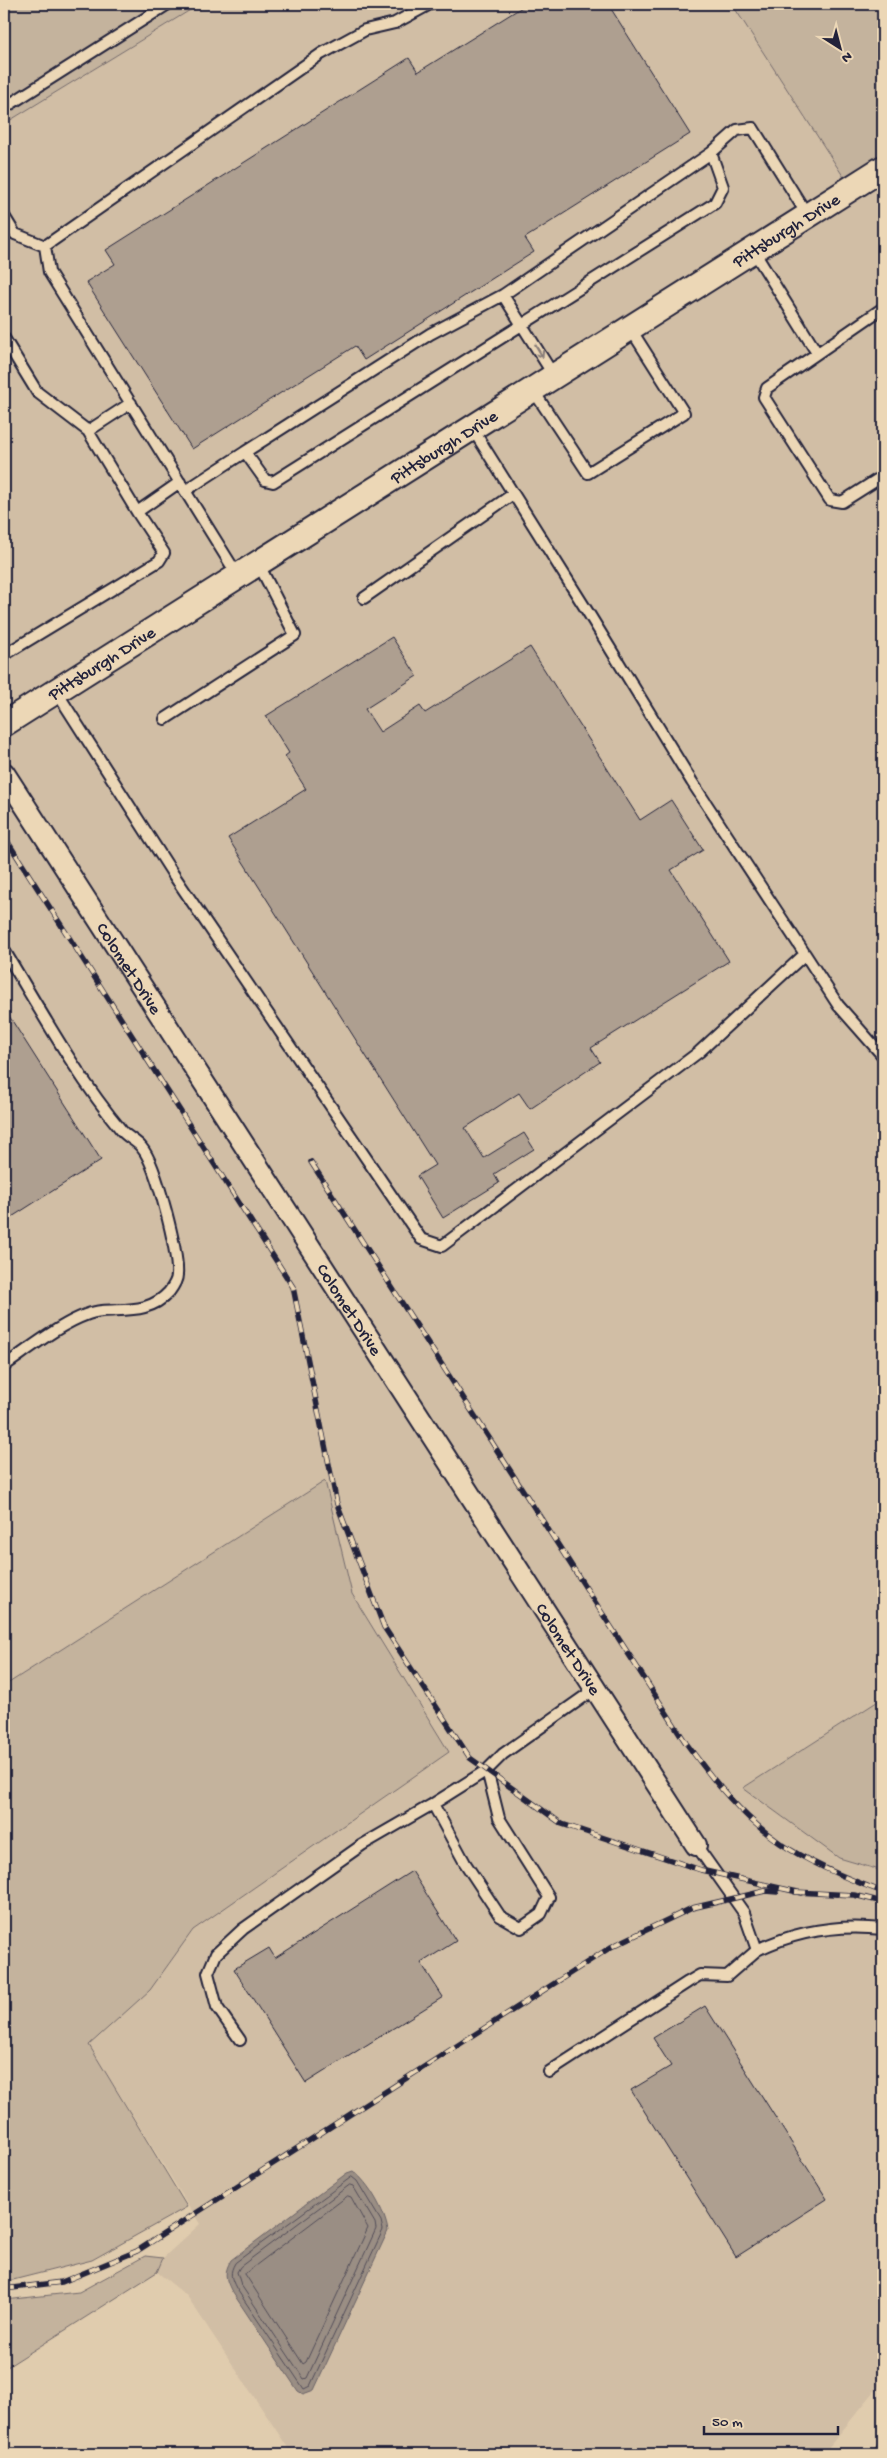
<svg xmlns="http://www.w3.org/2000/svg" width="887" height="2458" viewBox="0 0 887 2458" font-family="'Gochi Hand',sans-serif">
	<rect width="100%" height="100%" fill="#e0ccae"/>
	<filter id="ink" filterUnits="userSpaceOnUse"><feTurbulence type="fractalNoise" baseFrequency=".02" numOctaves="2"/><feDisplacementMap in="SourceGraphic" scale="10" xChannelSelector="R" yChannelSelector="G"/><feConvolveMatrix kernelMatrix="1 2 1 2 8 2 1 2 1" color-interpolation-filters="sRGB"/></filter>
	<g filter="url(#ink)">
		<path fill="#d1bea5" d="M200 4H732L845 179 883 180V1698L744 1788 839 1858 883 1871V2381L823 2454H292L187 2296 157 2272 163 2258 200 2224 89 2045 150 1990 193 1930 449 1752 352 1594 325 1482 4 1686V124Z"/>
		<path fill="#c4b39d" stroke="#736a6c" d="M4 4H200L4 124Z
			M732 4H883V155L845 179Z
			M325 1481 352 1594 449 1752 193 1930 150 1990 89 2045 187 2207 92 2260 13 2280H4V1686Z
			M883 1698V1871L839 1858 743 1788Z
			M145 2256 163 2258 157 2272 4 2369V2300L79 2292Z"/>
		<path fill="#9a8e84" stroke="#6a6367" d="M353 2171C369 2183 385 2211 388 2231L314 2390 303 2394 298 2391 231 2290C225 2278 224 2272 231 2260L347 2173Z"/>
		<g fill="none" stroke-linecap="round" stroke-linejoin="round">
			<path stroke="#524d58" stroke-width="1" d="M352 2177 357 2181 381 2221 383 2230 310 2386 304 2389 236 2288C231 2278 229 2273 235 2263Z
				M350 2185 353 2186 375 2223 376 2229 307 2378 304 2379 241 2285 237 2272 240 2267Z
				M348 2196 351 2197 368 2228 306 2362 303 2364 245 2274Z"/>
		</g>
		<path fill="#ae9f90" stroke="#22223b" d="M527 4H608L690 134 525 238 534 252 364 360 355 346 192 449 86 282 115 264 106 250 409 58 418 72Z
			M392 637 417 676 365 709 380 732 420 706 425 713 530 647 640 820 671 800 703 850 671 870 729 961 591 1048 600 1062 530 1109 519 1093 465 1128 484 1158 524 1133 534 1149 494 1174 499 1183 443 1218 417 1176 435 1165 228 838 306 789 285 756 289 753 266 716Z
			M4 1008 101 1160 4 1222Z
			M412 1871 456 1941 421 1963 443 1997 306 2083 234 1969 269 1948 275 1958Z
			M705 2006 827 2199 736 2257 631 2090 671 2066 653 2038Z"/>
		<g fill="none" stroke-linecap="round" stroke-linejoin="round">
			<g stroke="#22223b" stroke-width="14">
				<path id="service" d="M4 108 168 4
					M4 216 15 234 45 246
					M753 250 817 353
					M503 295 554 376
					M883 308 767 388 764 397 830 500 842 502 883 476
					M4 338 37 392 88 431 131 403
					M533 390 588 473 684 413 630 328
					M88 431 137 512
					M245 452 430 334 503 295 711 153
					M185 491 245 452 265 480 273 482 715 203 723 187 711 153 737 130 753 128 808 216
					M238 576 49 272 45 246 321 54 365 30 395 23 430 4
					M364 598 513 494
					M4 655 159 561 164 553 137 512 180 482
					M56 691 173 874 421 1239 442 1246 699 1052 805 954 692 782 589 614 472 428
					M165 719 295 635 258 563
					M4 950C41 1011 76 1076 122 1131 128 1138 137 1141 142 1148 156 1164 179 1254 177 1275 177 1280 172 1288 169 1292 150 1313 127 1309 102 1311 73 1313 28 1350 4 1366
					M805 954 838 1005 883 1056
					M487 1770 433 1804 465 1863 500 1916 521 1928 541 1914 549 1897 499 1818 487 1770 503 1754 595 1689
					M696 1845 744 1913 757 1950C796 1931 839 1924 883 1929
					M240 2040 217 2007 208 1973 216 1954 243 1929 362 1845 433 1804
					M549 2072 688 1982 700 1975 727 1976 757 1950"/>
			</g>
			<g stroke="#22223b" stroke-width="24">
				<g id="minor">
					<path id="s1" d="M4 773 696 1845"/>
				</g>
			</g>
			<g stroke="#22223b" stroke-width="28">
				<g id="tertiary">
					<path id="s2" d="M4 724 883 168"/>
				</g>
			</g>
			<use href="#service" stroke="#ecd7b6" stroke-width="10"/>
			<use href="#minor" stroke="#ecd7b6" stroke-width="20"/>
			<use href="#tertiary" stroke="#ecd7b6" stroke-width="24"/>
			<g stroke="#22223b" stroke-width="5.5">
				<path id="rail" d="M4 836 293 1287 337 1504 384 1627 470 1758 562 1824 701 1870 802 1893
					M311 1162 686 1743C713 1780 742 1817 780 1843 811 1864 848 1879 883 1892
					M795 1892 854 1895 883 1902
					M4 2289 62 2282 137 2251 611 1947 692 1908 765 1891 777 1892
					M874 2454 883 2442"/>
			</g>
			<use href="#rail" stroke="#ecd7b6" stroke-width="4" stroke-dasharray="11" stroke-linecap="butt"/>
		</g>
		<defs><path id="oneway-shaft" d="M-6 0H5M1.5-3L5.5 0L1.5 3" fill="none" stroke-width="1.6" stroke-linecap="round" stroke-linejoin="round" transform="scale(1.25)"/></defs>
		<use stroke="#877c78" href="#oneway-shaft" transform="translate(539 351) rotate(59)"/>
	</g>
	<g text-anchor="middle" stroke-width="4" stroke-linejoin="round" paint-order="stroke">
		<g font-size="18" fill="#22223b" stroke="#ecd7b6">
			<text dy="6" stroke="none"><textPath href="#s2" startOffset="925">Pittsburgh Drive</textPath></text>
			<text dy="6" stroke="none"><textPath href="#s2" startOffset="520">Pittsburgh Drive</textPath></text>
			<text dy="6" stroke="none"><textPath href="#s2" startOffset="115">Pittsburgh Drive</textPath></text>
			<text dy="6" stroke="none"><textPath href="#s1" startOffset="232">Colomet Drive</textPath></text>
			<text dy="6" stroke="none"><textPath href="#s1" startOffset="638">Colomet Drive</textPath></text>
			<text dy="6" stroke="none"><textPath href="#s1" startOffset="1042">Colomet Drive</textPath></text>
		</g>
	</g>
	<rect width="887" height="2458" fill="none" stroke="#ecd7b6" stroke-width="20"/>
	<rect x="10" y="10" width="867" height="2438" fill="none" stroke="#22223b" stroke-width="2" filter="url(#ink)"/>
	<g transform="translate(840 48) rotate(144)" stroke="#ecd7b6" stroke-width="4" paint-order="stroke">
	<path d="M0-4L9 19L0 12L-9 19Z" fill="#22223b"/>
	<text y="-8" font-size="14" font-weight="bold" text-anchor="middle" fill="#22223b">N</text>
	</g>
	<path d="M704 2426v8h134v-8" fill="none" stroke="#22223b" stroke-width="2.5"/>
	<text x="712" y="2426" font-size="15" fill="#22223b" stroke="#ecd7b6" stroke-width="4" paint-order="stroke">50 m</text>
</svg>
